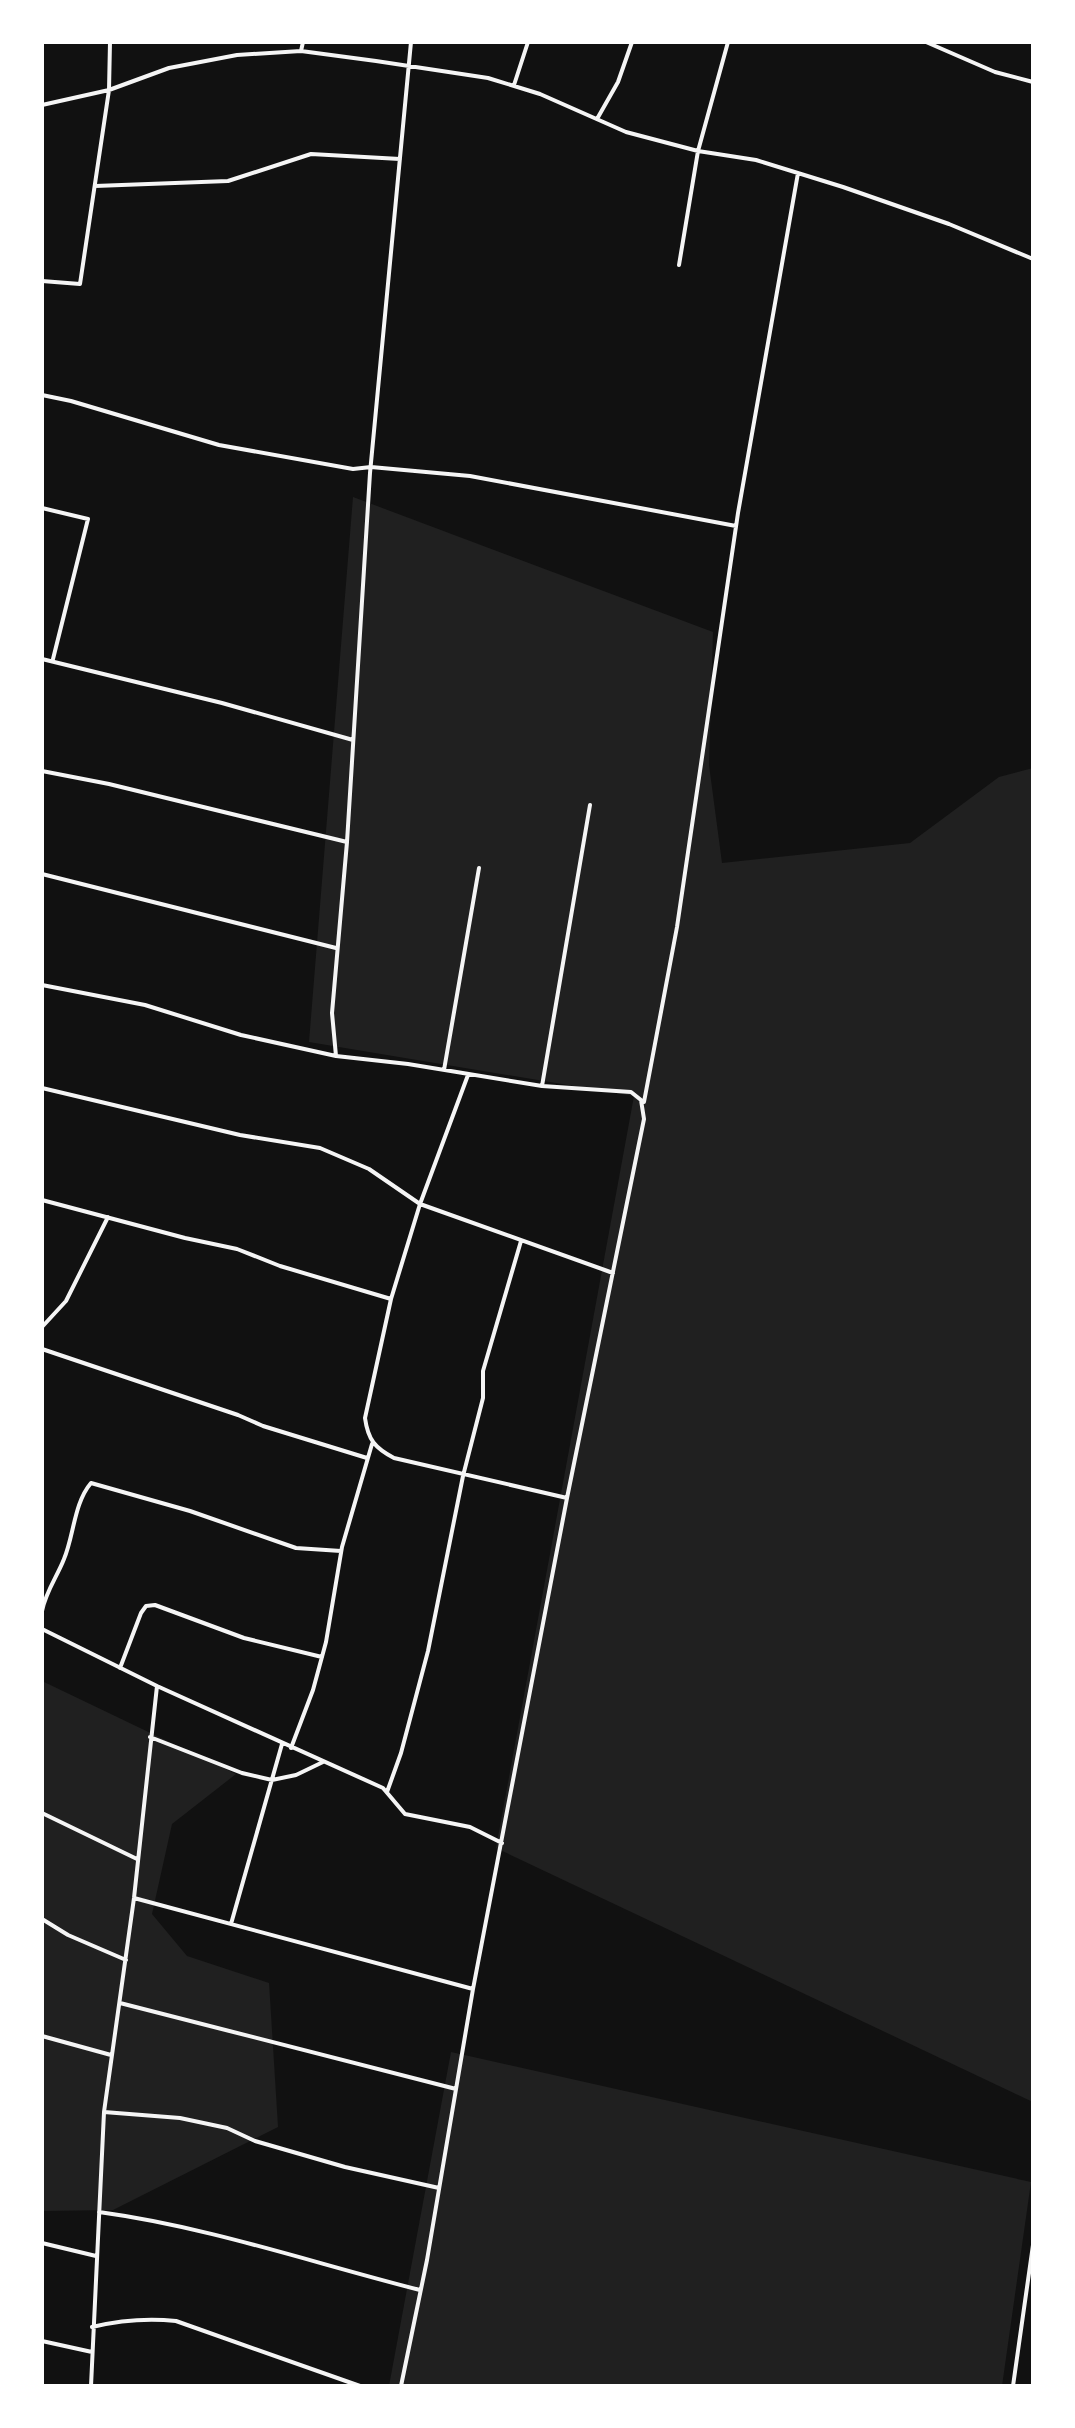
<svg xmlns="http://www.w3.org/2000/svg" width="1075" height="2428" viewBox="0 0 1075 2428" font-family="'DejaVu Sans',sans-serif">
	<rect width="100%" height="100%" fill="#111"/>
	<path fill="#202020" d="M353 497 713 632 709 765 722 863 910 843 999 777 1033 768V2102L496 1848 634 1096 309 1042Z
		M42 1681 236 1774 172 1824 152 1914 187 1956 269 1983 278 2127 113 2210 42 2211Z
		M451 2052 1031 2182 1002 2386H389Z"/>
	<g fill="none" stroke-linecap="round" stroke-linejoin="round">
		<path stroke="#f5f5f5" stroke-width="4" d="M926 42 995 72 1033 82
			M301 51 303 42
			M514 85 528 42
			M42 105 109 90 169 68 237 55 301 51 376 61 488 78 540 94 626 132 698 151 756 160 843 187 949 224 1033 259
			M597 119 618 82 632 42
			M95 186 228 181 311 154 400 159
			M679 265 698 151 728 42
			M42 281 80 284 109 90 110 42
			M42 395 71 401 219 445 353 469 371 467 470 476 736 526
			M42 508 88 519 53 659
			M42 659 222 703 353 740
			M42 771 109 784 347 842
			M42 874 336 948
			M42 985 145 1005 241 1035 336 1056
			M444 1070 479 868
			M468 1075 420 1204 391 1299 365 1418C368 1440 375 1448 394 1458L567 1498
			M542 1086 590 805
			M42 1088 240 1135 320 1148 369 1169 420 1204 613 1273
			M644 1102 677 927 738 513 798 173
			M42 1200 185 1238 237 1249 280 1266 391 1299
			M42 1327 66 1301 108 1217
			M42 1349 238 1415 263 1426 367 1458
			M42 1611C46 1591 57 1577 64 1559 74 1535 74 1503 91 1483L190 1511 296 1548 341 1551
			M42 1629 157 1686 383 1788 405 1814 470 1827 502 1843
			M120 1668 141 1613 146 1606 155 1605 244 1638 322 1657
			M150 1737 242 1773 272 1780 296 1775 323 1762
			M291 1748 313 1690 326 1642 342 1547 372 1444
			M387 1792 401 1753 428 1651 463 1476 483 1398V1371L521 1241
			M42 1813 137 1859
			M134 1898 473 1989
			M42 1919 68 1935 126 1960
			M231 1924 282 1744
			M120 2003 456 2089
			M42 2036 111 2055
			M104 2112 180 2118 227 2128 255 2141 345 2167 439 2188
			M99 2212C209 2227 313 2263 420 2290
			M42 2243 96 2256
			M92 2327C121 2320 147 2318 176 2321L360 2386
			M42 2341 92 2352
			M91 2386 104 2112 134 1898 157 1686
			M401 2386 427 2260 473 1989 567 1498 644 1119 641 1100 631 1092 542 1086 408 1064 336 1056 332 1013 347 842 370 473 411 42
			M1013 2386 1033 2245"/>
	</g>
	<rect width="1075" height="2428" fill="none" stroke="#ffffff" stroke-width="88"/>
</svg>
